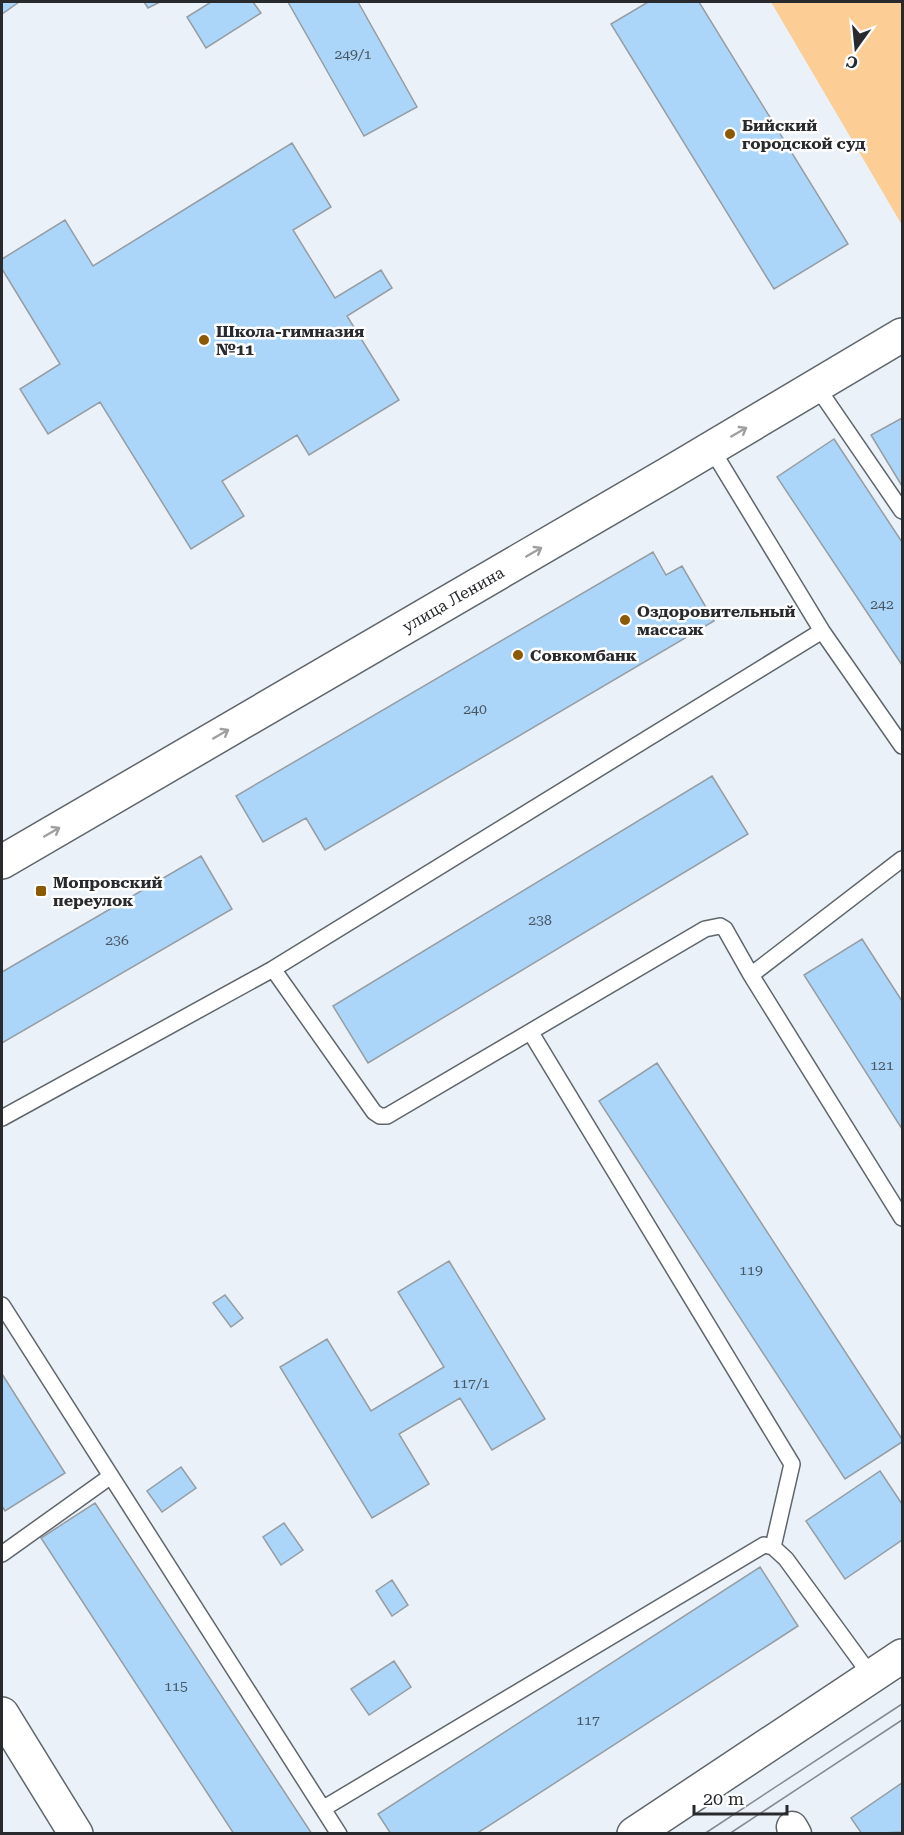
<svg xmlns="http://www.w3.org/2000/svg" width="904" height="1835" viewBox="0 0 904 1835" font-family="'Roboto Serif',serif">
	<rect width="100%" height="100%" fill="#eaf1f8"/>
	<path fill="#fccd95" d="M771 2H902V225Z"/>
	<path fill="#abd6f9" stroke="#969da3" stroke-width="1.5" d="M2 2H19L2 14Z
		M144 2H160L148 8Z
		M211 2H253L261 13 206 48 187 17Z
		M288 2H358L417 107 364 136Z
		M648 2H699L848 244 774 289 611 24Z
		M292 143 331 207 293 230 335 298 381 270 392 288 347 316 399 400 309 455 297 435 222 481 244 516 191 549 100 402 48 434 20 389 60 364 2 269V259L65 220 93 266Z
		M902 418V486L871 435Z
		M834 439 902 542V665L777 477Z
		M653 552 666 575 682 566 714 621 325 850 306 818 263 842 236 796Z
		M712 776 748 834 368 1063 333 1006Z
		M201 856 232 909 2 1043V972Z
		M862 939 902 1001V1129L804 975Z
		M657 1063 902 1439V1442L845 1479 599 1101Z
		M449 1261 545 1419 492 1450 460 1398 399 1434 429 1484 372 1518 280 1367 327 1339 371 1411 444 1367 398 1292Z
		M225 1295 243 1318 231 1327 213 1303Z
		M2 1374 65 1473 5 1511 2 1506Z
		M181 1467 196 1488 162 1512 147 1491Z
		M880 1471 902 1504V1540L845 1579 806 1521Z
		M95 1503 312 1834H234L41 1538Z
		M284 1523 303 1550 281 1565 263 1537Z
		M760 1567 798 1626 476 1834H391L378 1814Z
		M392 1580 408 1605 392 1616 376 1591Z
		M394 1661 411 1687 369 1715 351 1689Z
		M902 1783V1832L862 1834 851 1818Z"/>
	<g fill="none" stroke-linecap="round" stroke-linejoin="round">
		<g stroke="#5f666b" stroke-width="18">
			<path id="service" d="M817 387 902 511
				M711 448 822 631 273 969 374 1112 380 1116H387L705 929 720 926 725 929 751 975
				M822 631 902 746
				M902 859 751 975 902 1218
				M531 1033 792 1464 773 1547
				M2 1118 273 969
				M2 1305 339 1834
				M2 1554 111 1476
				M324 1808 764 1545 773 1547 786 1559 872 1677"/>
		</g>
		<g stroke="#5f666b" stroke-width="33">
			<path id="minor" d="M792 1827 796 1834"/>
		</g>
		<g stroke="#5f666b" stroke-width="36">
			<path id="tertiary" d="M2 862 668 474 902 335
				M2 1714 76 1834
				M634 1834 902 1656"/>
		</g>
		<use href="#service" stroke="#fff" stroke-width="15"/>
		<use href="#minor" stroke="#fff" stroke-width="30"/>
		<use href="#tertiary" stroke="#fff" stroke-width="33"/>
		<path stroke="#868a8f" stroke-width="1.5" d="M704 1834 902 1704
			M729 1834 902 1720"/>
	</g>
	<defs><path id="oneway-shaft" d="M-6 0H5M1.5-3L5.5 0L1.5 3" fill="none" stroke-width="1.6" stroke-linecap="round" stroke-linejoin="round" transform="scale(1.5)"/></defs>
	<g stroke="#9e9fa0">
		<use href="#oneway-shaft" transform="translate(739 432) rotate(-30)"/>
		<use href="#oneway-shaft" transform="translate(534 552) rotate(-30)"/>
		<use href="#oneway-shaft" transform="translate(221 734) rotate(-30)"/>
		<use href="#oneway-shaft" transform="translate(52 832) rotate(-30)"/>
	</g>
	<g fill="#8c5904" stroke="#fff" stroke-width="2">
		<circle cx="730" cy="134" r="6"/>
		<circle cx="204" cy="340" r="6"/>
		<circle cx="625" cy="620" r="6"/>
		<circle cx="518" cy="655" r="6"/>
		<rect x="35" y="885" width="12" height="12" rx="3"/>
	</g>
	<g text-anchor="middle" stroke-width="5" stroke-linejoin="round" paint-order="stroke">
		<g font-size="14" fill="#495560">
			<text x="353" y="59">249/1</text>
			<text x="882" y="609">242</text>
			<text x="475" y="714">240</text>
			<text x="540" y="925">238</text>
			<text x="117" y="945">236</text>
			<text x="882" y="1070">121</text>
			<text x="751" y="1275">119</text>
			<text x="471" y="1388">117/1</text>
			<text x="176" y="1691">115</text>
			<text x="588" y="1725">117</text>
		</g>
		<g font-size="16" font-weight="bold" fill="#282a2d" stroke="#fff" text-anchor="start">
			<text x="742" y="131">Бийский<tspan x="742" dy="18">городской суд</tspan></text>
			<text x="216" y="337">Школа-гимназия<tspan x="216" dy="18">№11</tspan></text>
			<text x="637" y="617">Оздоровительный<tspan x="637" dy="18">массаж</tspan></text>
			<text x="530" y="661">Совкомбанк</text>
			<text x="53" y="888">Мопровский<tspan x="53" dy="18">переулок</tspan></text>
		</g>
		<g font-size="16" fill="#282a2d" stroke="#fff">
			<text transform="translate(453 599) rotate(-30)" y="6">улица Ленина</text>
		</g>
	</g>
	<rect width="904" height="1835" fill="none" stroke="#282a2d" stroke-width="6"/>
	<g transform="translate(856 48) rotate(195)" stroke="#ffffff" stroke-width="4.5" paint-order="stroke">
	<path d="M0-4.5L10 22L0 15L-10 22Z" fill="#282a2d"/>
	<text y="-9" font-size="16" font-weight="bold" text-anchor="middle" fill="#282a2d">С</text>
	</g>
	<path d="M694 1805v9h93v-9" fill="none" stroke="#282a2d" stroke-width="3"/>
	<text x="703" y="1805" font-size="18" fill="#282a2d" stroke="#ffffff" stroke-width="4.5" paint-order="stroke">20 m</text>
</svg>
